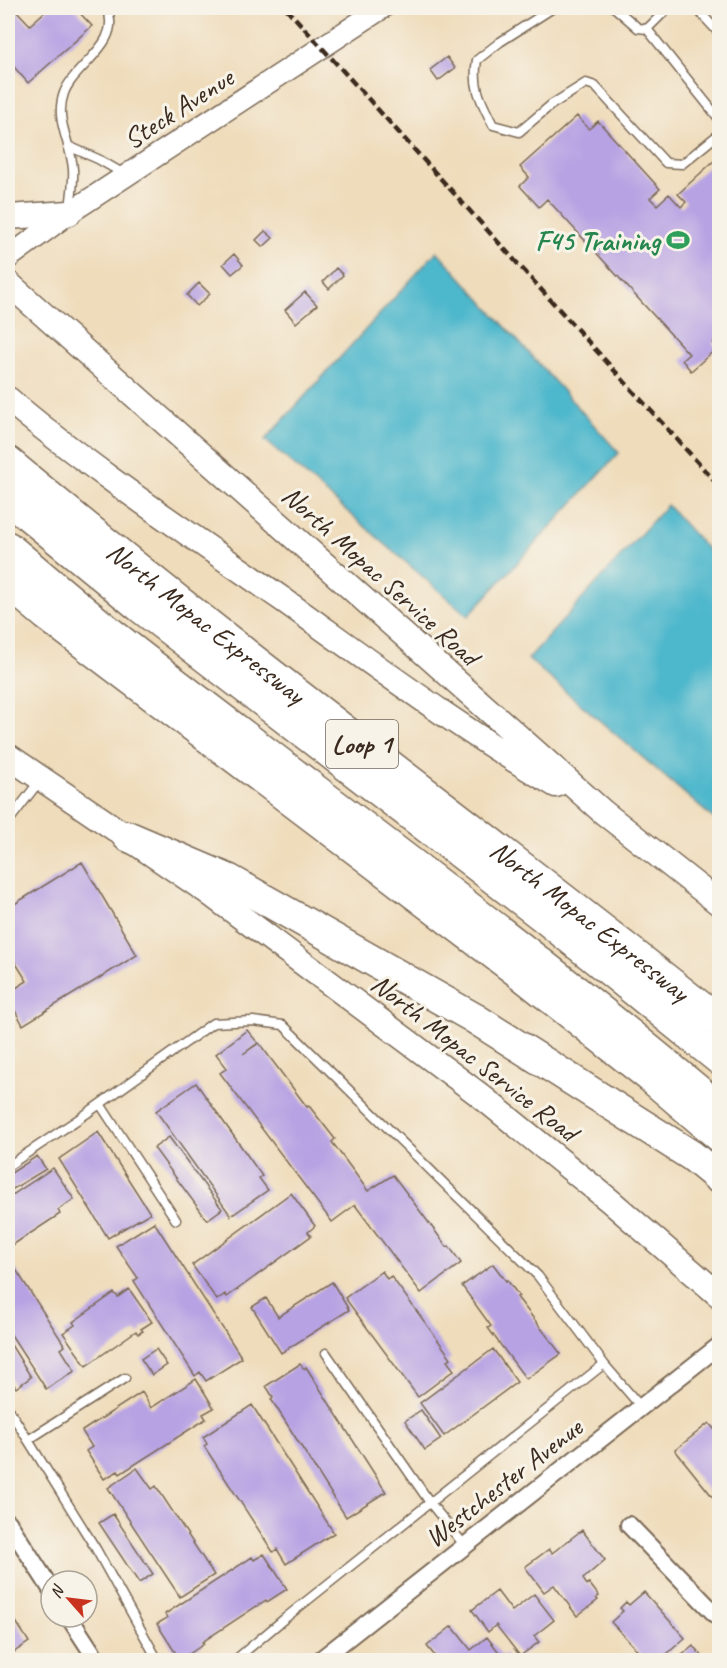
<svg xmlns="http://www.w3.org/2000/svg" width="727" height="1668" viewBox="0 0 727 1668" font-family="Caveat,sans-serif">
	<rect width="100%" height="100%" fill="#f7f3e8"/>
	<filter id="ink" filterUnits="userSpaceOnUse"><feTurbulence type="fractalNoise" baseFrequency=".0167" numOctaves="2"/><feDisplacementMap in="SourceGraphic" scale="12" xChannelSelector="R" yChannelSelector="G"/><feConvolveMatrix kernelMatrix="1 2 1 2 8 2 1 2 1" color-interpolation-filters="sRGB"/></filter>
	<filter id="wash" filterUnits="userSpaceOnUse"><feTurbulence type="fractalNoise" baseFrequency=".008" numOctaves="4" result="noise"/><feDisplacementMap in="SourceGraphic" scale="24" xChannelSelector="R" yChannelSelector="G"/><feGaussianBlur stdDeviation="1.35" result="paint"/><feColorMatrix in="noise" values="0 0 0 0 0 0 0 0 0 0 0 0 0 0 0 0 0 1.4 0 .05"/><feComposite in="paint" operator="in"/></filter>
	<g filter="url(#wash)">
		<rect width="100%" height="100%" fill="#efdcbb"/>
		<path fill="#4eb7cc" stroke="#447075" stroke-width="1.5" d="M437 251 619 453 468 616 265 440Z
			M667 505 719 562V823L528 659Z"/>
		<g id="blocks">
			<path fill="#b7a2e3" d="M8 8H14L30 25 49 8H75L92 26 28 83 8 60Z
				M447 57 455 68 438 81 430 70Z
				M577 116 589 129 598 121 660 189 650 198 657 205 669 194 681 207 686 202 678 194 717 158 720 162V337L713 343 717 348 691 371 682 360 689 354 547 199 539 207 520 186 529 177 520 167Z
				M265 231 273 238 263 247 256 240Z
				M234 254 243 265 232 274 223 264Z
				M336 268 343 275 329 289 323 282Z
				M199 283 210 294 197 306 187 295Z
				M305 292 317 305 296 323 285 310Z
				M82 862 137 955 23 1025 8 998V993L27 981 8 951V908Z
				M247 1030 258 1043 243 1054 259 1043 307 1107 309 1106 335 1139 332 1142 368 1191 393 1175 447 1247 449 1246 461 1263 421 1293 355 1205 332 1222 220 1073 227 1068 216 1054Z
				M196 1083 262 1176 259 1178 268 1190 231 1216 156 1111Z
				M98 1132 150 1213 108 1238 59 1159Z
				M169 1137 222 1209 207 1220 154 1148Z
				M37 1156 46 1169 8 1192V1175Z
				M53 1168 74 1199 58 1210 60 1214 8 1248V1198Z
				M291 1193 315 1226 308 1232 311 1236 227 1297 225 1294 217 1300 192 1265Z
				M154 1222 242 1358 206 1381 200 1372 195 1376 134 1281 138 1278 116 1246Z
				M8 1264 11 1270 15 1268 65 1346 61 1349 75 1371 46 1389 8 1330Z
				M493 1264 506 1281 507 1280 519 1296 517 1297 561 1354 526 1379 488 1328 491 1326 462 1286Z
				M382 1271 387 1279 391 1276 451 1358 447 1361 454 1370 418 1397 345 1298Z
				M332 1282 349 1310 281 1353 252 1307 266 1298 278 1317Z
				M129 1289 152 1322 141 1329 143 1331 138 1334 136 1331 86 1366 63 1333 75 1325 73 1322 114 1293 118 1297Z
				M8 1340 31 1377 16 1388 8 1375Z
				M156 1349 167 1365 152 1375 141 1359Z
				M493 1349 517 1382 444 1436 420 1403Z
				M300 1364 304 1369 306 1367 386 1492 346 1517 271 1399 273 1397 266 1386Z
				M196 1379 214 1408 203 1414 206 1419 120 1474 118 1471 104 1479 86 1451 92 1447 82 1431 142 1392 151 1408Z
				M252 1405 334 1533 286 1564 277 1549 273 1552 204 1446 207 1444 203 1437Z
				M421 1410 441 1439 425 1450 405 1421Z
				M709 1423 720 1436V1506L675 1450Z
				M137 1468 152 1489 156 1486 214 1575 180 1597 108 1488Z
				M113 1514 153 1574 139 1583 99 1523Z
				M582 1530 605 1560 583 1579 587 1585 589 1583 599 1596 596 1598 598 1600 577 1616 554 1585 544 1592 525 1567 549 1549 552 1553Z
				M264 1554 287 1589 267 1602 266 1600 202 1642 204 1644 180 1660 157 1624 167 1618 165 1614 252 1557 254 1560Z
				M497 1591 512 1611 534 1594 554 1620 534 1636 539 1642 520 1656 496 1625 488 1632 472 1610Z
				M644 1592 685 1638 660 1660H646L611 1622 623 1611 620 1608 626 1602 629 1605Z
				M8 1609 29 1642 8 1656Z
				M452 1626 471 1650 487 1637 502 1656 505 1654 509 1659 507 1660H438L427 1646Z
				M693 1646 706 1660H676Z"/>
		</g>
	</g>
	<g filter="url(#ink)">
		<use href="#blocks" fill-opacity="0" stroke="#7a6855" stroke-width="1.5"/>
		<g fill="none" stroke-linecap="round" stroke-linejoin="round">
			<g stroke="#7a6855" stroke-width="11">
				<path id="service" d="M553 8 500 42 477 60C472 87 481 101 493 125L519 132 551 105 586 83 595 86 666 163 682 164 720 133
					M615 8 638 28 647 29 668 8
					M696 8 720 34
					M647 29 720 120
					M68 146 98 159 124 174
					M70 210C71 197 74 182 73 169 71 142 54 120 64 93 75 64 123 44 107 8
					M8 822 41 779
					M100 1104 176 1220
					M8 1166 86 1114 213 1023 253 1021 283 1025 538 1276 604 1364
					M326 1353 431 1504 465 1546
					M8 1408 96 1549 156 1657 160 1660
					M28 1440 125 1378
					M235 1660 284 1619 604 1364 641 1407"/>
			</g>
			<g stroke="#7a6855" stroke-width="20">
				<path id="minor" d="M8 1522 51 1589
					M629 1525 720 1619
					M69 1617 97 1660
					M320 1660 720 1345"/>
			</g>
			<g stroke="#7a6855" stroke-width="24">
				<path id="tertiary" d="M8 258 69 213 382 8"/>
			</g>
			<g stroke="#7a6855" stroke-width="27">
				<path id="secondary" d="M8 217 69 213
					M8 283 603 812 720 904
					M8 399C94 472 190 534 282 599 372 663 461 730 556 785
					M8 756 205 890 477 1093 609 1200 720 1296"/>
			</g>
			<g stroke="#7a6855" stroke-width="33">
				<g id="motorway">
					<path id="s1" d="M8 462C239 656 484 833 720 1022"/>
					<path d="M8 499 140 607 542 916 720 1060"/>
					<path d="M8 547C45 578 82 610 120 640 320 796 526 944 720 1109"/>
					<path d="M8 583 46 615 519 973 650 1077 720 1137"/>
					<path d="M127 836 230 880 474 1018 692 1156 720 1179"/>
				</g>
			</g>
			<use href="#service" stroke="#fff" stroke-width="8"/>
			<use href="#minor" stroke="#fff" stroke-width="16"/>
			<use href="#tertiary" stroke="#fff" stroke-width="21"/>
			<use href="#secondary" stroke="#fff" stroke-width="24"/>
			<use href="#motorway" stroke="#fff" stroke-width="30"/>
			<path stroke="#3b2a1e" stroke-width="4.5" stroke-dasharray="9 4.5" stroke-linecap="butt" d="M286 8 720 487"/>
		</g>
	</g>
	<defs>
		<g id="stadium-bare" transform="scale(1.8)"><path d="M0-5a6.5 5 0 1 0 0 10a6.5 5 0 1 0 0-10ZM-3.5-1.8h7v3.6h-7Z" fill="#2e9e5b" stroke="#f7f3e8" stroke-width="2.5" paint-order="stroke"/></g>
	</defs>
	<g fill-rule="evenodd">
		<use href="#stadium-bare" x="678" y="240"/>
	</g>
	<g text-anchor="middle" stroke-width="6" stroke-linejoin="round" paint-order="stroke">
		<rect fill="#f7f3e8" stroke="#73665b" stroke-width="1.5" x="326" y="720" width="72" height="48" rx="4.5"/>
		<g font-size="27" font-weight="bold" fill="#3b2a1e">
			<text x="362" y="753">Loop 1</text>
		</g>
		<g font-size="28" fill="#3b2a1e" stroke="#f7f3e8">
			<text transform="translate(178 108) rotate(-33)" y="10">Steck Avenue</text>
			<text transform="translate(381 575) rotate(42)" y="10">North Mopac Service Road</text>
			<text dy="10" stroke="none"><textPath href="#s1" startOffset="255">North Mopac Expressway</textPath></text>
			<text dy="10" stroke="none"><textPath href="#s1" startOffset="741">North Mopac Expressway</textPath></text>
			<text transform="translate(475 1057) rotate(38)" y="10">North Mopac Service Road</text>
			<text transform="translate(503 1482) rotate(-38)" y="10">Westchester Avenue</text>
		</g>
		<g font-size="28" font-weight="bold" fill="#27864d" stroke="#f7f3e8" text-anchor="end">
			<text x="660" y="250">F45 Training</text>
		</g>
	</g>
	<rect width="727" height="1668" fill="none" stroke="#f7f3e8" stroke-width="30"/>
	<g transform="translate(69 1599) rotate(298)"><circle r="28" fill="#f7f3e8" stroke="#aca397" stroke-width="1.5"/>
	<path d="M0-4.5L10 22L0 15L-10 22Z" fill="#c8321e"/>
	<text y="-9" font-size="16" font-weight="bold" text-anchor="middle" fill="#3b2a1e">N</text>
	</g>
</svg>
